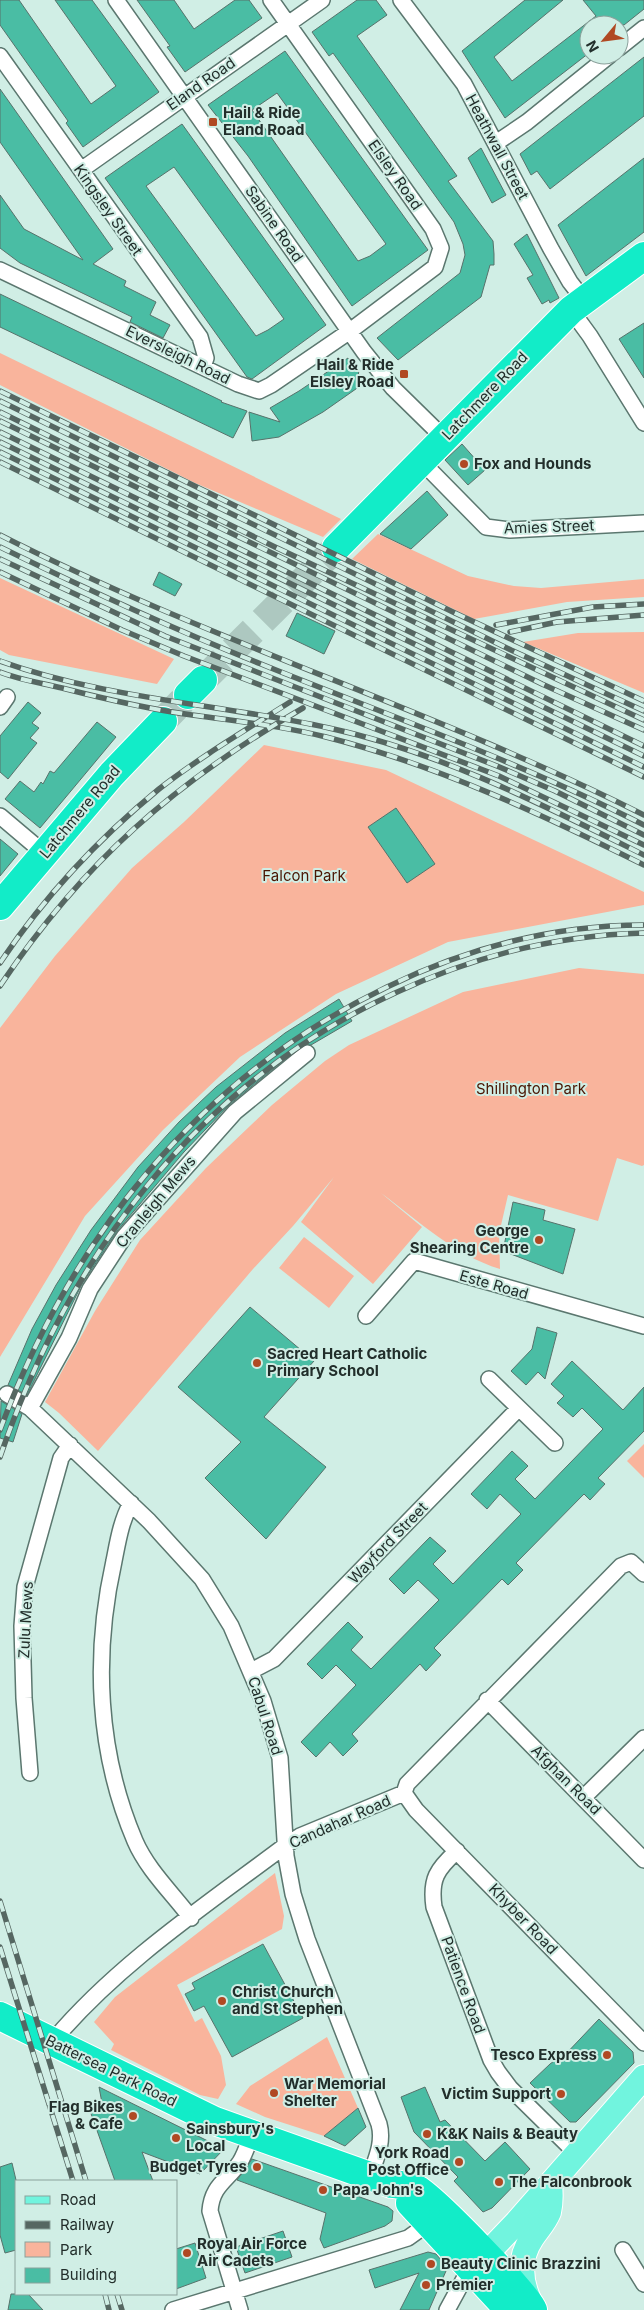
<svg xmlns="http://www.w3.org/2000/svg" width="644" height="2310" viewBox="0 0 644 2310" font-family="Inter,sans-serif">
	<rect width="100%" height="100%" fill="#d0eee5"/>
	<path fill="#f9b49c" d="M0 353 341 519 323 537 195 483 0 385Z
		M378 534 468 576 514 586 541 588 644 579V597L567 602 474 619 352 559Z
		M0 578 174 659 157 684 9 655 0 650Z
		M644 632V693L523 642 578 633Z
		M264 745 386 770 644 892V905L448 942 336 994 240 1057 163 1130 85 1216 0 1357V1028L55 956 132 868 184 822Z
		M579 968 644 974V1165L642 1166 617 1158 598 1221 508 1195 499 1234 500 1269C454 1255 419 1221 381 1193L422 1227 373 1284 301 1222 334 1177 293 1226 253 1269 98 1451 59 1413 45 1402 95 1311 140 1240 206 1168 272 1105 325 1061 349 1045 463 992Z
		M304 1237 354 1276 329 1308 279 1268Z
		M644 1444V1478L627 1461Z
		M275 1873 284 1916 282 1929 177 1985 195 2022 202 2018 221 2056 226 2085 218 2099 200 2095 111 2050 114 2044 94 2022 115 1997Z
		M327 2037 358 2108 324 2136 265 2117 236 2104 250 2086Z"/>
	<path fill="#4abda4" stroke="#57726b" fill-rule="evenodd" d="M0 0H19L91 104 116 86 55 0H92L159 92 83 147 66 123 68 121 0 25Z
		M137 0H174L194 29 235 0H249L262 18 185 72 167 47 170 46Z
		M357 0H376L387 15 357 36 457 176 448 181 493 241 494 254V265H490L481 297 398 360 377 338 460 273 465 255 463 244 454 222 333 53 329 56 312 32Z
		M525 0H563L494 57 512 81 596 16 583 0H644V9L624 25H589V53L505 118 462 51Z
		M285 51 428 250 352 306 248 156 208 105ZM277 93 386 244 370 256 358 261 252 110Z
		M644 57V116L550 189 537 171 531 175 520 154Z
		M0 89 113 249 93 264 126 281 124 286 156 302 150 315 170 325 163 338 130 322 132 317 20 263 0 248V195L24 229 83 260 0 142Z
		M182 124 326 325 252 379 247 377 105 178ZM174 167 284 319 268 330 256 336 146 186Z
		M481 148 506 195 492 203 468 158Z
		M644 158V232L586 276 558 225Z
		M527 234 559 298 550 303 549 300 542 304 527 278 533 275 514 244Z
		M0 294 222 401 221 402 247 411 233 438 0 327Z
		M644 323V378L619 339Z
		M348 358 359 373 357 375 363 384 323 412 279 437 252 441 249 412 280 422 270 408 299 391Z
		M462 444 485 470 468 485 445 460Z
		M427 491 448 515 411 549 380 534Z
		M159 572 182 584 175 596 153 585Z
		M297 613 335 631 324 654 286 636Z
		M28 702 41 713 32 723 39 728 30 738 37 743 8 779 0 772V736Z
		M97 722 116 737 40 828 5 799 20 781 34 792 41 782 43 784 50 771 54 773Z
		M396 808 435 864 407 883 368 827Z
		M0 839 18 854 0 876Z
		M339 999 352 1021 311 1045 301 1046 229 1105 184 1152 117 1231 82 1284 27 1395 8 1385 32 1329 56 1285 91 1230 138 1167 179 1122 216 1087 285 1033Z
		M513 1202 545 1210 543 1220 575 1229 563 1274 503 1251Z
		M250 1307 314 1361 264 1417 326 1467 266 1539 205 1478 241 1442 178 1387Z
		M537 1327 557 1333 545 1379 538 1372 526 1385 511 1371 532 1349Z
		M572 1361 623 1410 644 1387V1431L598 1478 605 1484 590 1500 584 1494 516 1563 523 1570 508 1585 502 1579 434 1648 441 1655 426 1671 420 1664 352 1734 358 1741 343 1756 330 1742 316 1757 301 1742 356 1685 336 1665 322 1679 307 1664 348 1622 363 1637 351 1650 371 1669 439 1600 418 1580 404 1594 389 1579 430 1537 446 1551 433 1564 453 1584 521 1514 500 1494 487 1509 471 1494 512 1451 528 1466 515 1479 535 1499 603 1429 582 1408 573 1417 557 1403 564 1396 551 1384Z
		M1 1401 22 1414 13 1442 0 1438Z
		M263 1944 303 2018 232 2057 204 2006 194 2011 185 1994 195 1989 192 1983Z
		M599 2019 633 2052 634 2063 576 2122H570L530 2083 550 2064 561 2056 562 2058Z
		M99 2087 224 2149 200 2174 142 2152 153 2181H115L89 2108 102 2103Z
		M425 2087 440 2122 445 2120 485 2161 505 2142 530 2169 492 2208 483 2212 454 2181 458 2177 414 2132 401 2097Z
		M358 2108 366 2127 345 2146 324 2136Z
		M252 2159 388 2207 393 2211 392 2221 385 2226 324 2248 320 2239 326 2213 237 2180Z
		M12 2163 16 2180V2250L5 2253 0 2235V2167Z
		M283 2231 292 2257 245 2273 236 2247Z
		M195 2243 206 2278 176 2289V2249Z
		M428 2252 436 2254 442 2261 446 2271 429 2310H400L419 2273 375 2288 369 2270Z
		M11 2294H28L43 2310H8Z"/>
	<g fill="none" stroke-linecap="round" stroke-linejoin="round">
		<path stroke="#adc8c0" stroke-width="28" stroke-dasharray="28 14" stroke-linecap="butt" d="M203 680 336 548
			M163 721 188 695"/>
		<g stroke="#5b776f" stroke-width="18">
			<path id="street" d="M116 0 364 352 393 388 444 438
				M401 0 464 84 551 249 570 282 584 300
				M619 48 644 28
				M0 56 200 337 206 358 203 367
				M496 143 527 122 610 55
				M81 170 322 0
				M0 270 238 384 259 391 271 385 350 331 435 267 441 248 433 229 271 0
				M571 310 590 336 644 423
				M422 462 486 527 510 530 644 523
				M0 707 7 697
				M0 816 45 854
				M366 1316 414 1261 644 1326
				M489 1379 555 1443
				M7 1394 30 1408 149 1521 202 1579 231 1626 263 1701 280 1758 286 1856 293 1894 307 1939 379 2124C384 2142 376 2159 370 2176
				M30 1408 69 1338 90 1289 124 1237 235 1112 307 1053
				M131 1503C121 1521 118 1541 114 1561 93 1655 97 1752 135 1841 147 1869 172 1893 191 1918
				M251 1671 274 1659 518 1409
				M487 1700 644 1860
				M30 1773 24 1698 22 1626 25 1587 61 1458 70 1445
				M404 1793 416 1810 644 2043
				M584 1797 644 1738
				M457 1851C437 1869 430 1879 434 1907L491 2060 498 2072 510 2088 577 2154
				M52 2042C116 1965 206 1905 286 1845L300 1836 404 1793 407 1784 621 1566 631 1562 644 1574
				M623 2250 644 2284
				M173 2310 408 2238 429 2223
				M240 2310 210 2211C212 2185 227 2181 240 2162 245 2154 248 2144 251 2136
				M447 2310 465 2277 472 2269"/>
		</g>
		<g stroke="#fff" stroke-width="26">
			<path id="primary" d="M473 2268 517 2222 644 2077
				M531 2304C520 2282 518 2259 532 2238 538 2229 545 2222 549 2212 551 2203 551 2194 550 2185"/>
		</g>
		<g stroke="#fff" stroke-width="30">
			<path id="highway" d="M336 548 571 310 644 256
				M188 695 203 680
				M0 906 112 774 163 721
				M0 2016 215 2121 392 2184C399 2185 408 2185 415 2188 430 2194 528 2295 533 2310
				M410 2203 509 2310"/>
		</g>
		<use href="#street" stroke="#fff" stroke-width="15"/>
		<use href="#primary" stroke="#71f4de" stroke-width="24"/>
		<use href="#highway" stroke="#12ecc8" stroke-width="28"/>
		<g stroke="#566762" stroke-width="5.5">
			<path id="rail" d="M0 391 455 613 644 701
				M0 401 511 650 644 711
				M0 412 275 547 644 720
				M0 421 542 684 644 730
				M0 432 644 746
				M0 442 644 756
				M0 452 644 767
				M0 462 644 777
				M0 535C209 641 435 710 644 815
				M0 547C86 589 173 629 261 664 390 716 520 762 644 825
				M0 559 165 636 497 766 555 791 644 835
				M0 572 122 630 184 656 499 776 644 845
				M496 625 593 607 644 604
				M510 632 557 622 644 615
				M0 661C106 699 220 704 329 728 440 752 543 805 644 855
				M0 672C20 680 42 683 62 688 105 699 148 709 192 715 236 721 282 726 326 737 437 765 541 814 644 865
				M0 963C44 897 98 839 159 789 200 757 246 730 290 702
				M0 986C83 862 175 782 303 708
				M0 1430C72 1236 198 1078 387 987 467 948 555 925 644 925
				M0 1457C69 1255 197 1084 395 993 474 956 557 935 644 933
				M0 1901 86 2181
				M0 1947 73 2181
				M105 2294 109 2310
				M117 2294 122 2310"/>
		</g>
		<use href="#rail" stroke="#d0eee5" stroke-width="4" stroke-dasharray="11" stroke-linecap="butt"/>
	</g>
	<g fill="#b04923" stroke="#d0eee5" stroke-width="2">
		<rect x="208" y="117" width="10" height="10" rx="2.5"/>
		<rect x="399" y="369" width="10" height="10" rx="2.5"/>
		<circle cx="464" cy="464" r="5"/>
		<circle cx="539" cy="1240" r="5"/>
		<circle cx="257" cy="1363" r="5"/>
		<circle cx="222" cy="2001" r="5"/>
		<circle cx="607" cy="2055" r="5"/>
		<circle cx="274" cy="2093" r="5"/>
		<circle cx="561" cy="2094" r="5"/>
		<circle cx="133" cy="2116" r="5"/>
		<circle cx="427" cy="2134" r="5"/>
		<circle cx="176" cy="2138" r="5"/>
		<circle cx="459" cy="2162" r="5"/>
		<circle cx="257" cy="2167" r="5"/>
		<circle cx="499" cy="2182" r="5"/>
		<circle cx="323" cy="2190" r="5"/>
		<circle cx="187" cy="2253" r="5"/>
		<circle cx="431" cy="2264" r="5"/>
		<circle cx="426" cy="2285" r="5"/>
	</g>
	<g text-anchor="middle" stroke-width="4" stroke-linejoin="round" paint-order="stroke">
		<g font-size="15" fill="#222e2b" stroke="#d0eee5">
			<text transform="translate(201 84) rotate(-35)" y="5">Eland Road</text>
			<text transform="translate(497 147) rotate(62)" y="5">Heathwall Street</text>
			<text transform="translate(395 175) rotate(55)" y="5">Elsley Road</text>
			<text transform="translate(108 210) rotate(55)" y="5">Kingsley Street</text>
			<text transform="translate(274 224) rotate(55)" y="5">Sabine Road</text>
			<text transform="translate(178 355) rotate(26)" y="5">Eversleigh Road</text>
			<text transform="translate(485 396) rotate(-46)" y="5">Latchmere Road</text>
			<text transform="translate(549 527) rotate(-2)" y="5">Amies Street</text>
			<text transform="translate(80 812) rotate(-50)" y="5">Latchmere Road</text>
			<text transform="translate(156 1202) rotate(-50)" y="5">Cranleigh Mews</text>
			<text transform="translate(494 1285) rotate(16)" y="5">Este Road</text>
			<text transform="translate(388 1543) rotate(-46)" y="5">Wayford Street</text>
			<text transform="translate(26 1620) rotate(-87)" y="5">Zulu Mews</text>
			<text transform="translate(265 1716) rotate(72)" y="5">Cabul Road</text>
			<text transform="translate(566 1780) rotate(45)" y="5">Afghan Road</text>
			<text transform="translate(340 1822) rotate(-24)" y="5">Candahar Road</text>
			<text transform="translate(523 1919) rotate(46)" y="5">Khyber Road</text>
			<text transform="translate(463 1985) rotate(70)" y="5">Patience Road</text>
			<text transform="translate(111 2071) rotate(26)" y="5">Battersea Park Road</text>
		</g>
		<g font-size="15" font-weight="bold" fill="#222e2b" stroke="#d0eee5" text-anchor="start">
			<text x="223" y="118">Hail &amp; Ride<tspan x="223" dy="17">Eland Road</tspan></text>
			<text x="394" y="370" text-anchor="end">Hail &amp; Ride<tspan x="394" dy="17">Elsley Road</tspan></text>
			<text x="474" y="469">Fox and Hounds</text>
			<text x="529" y="1236" text-anchor="end">George<tspan x="529" dy="17">Shearing Centre</tspan></text>
			<text x="267" y="1359">Sacred Heart Catholic<tspan x="267" dy="17">Primary School</tspan></text>
			<text x="232" y="1997">Christ Church<tspan x="232" dy="17">and St Stephen</tspan></text>
			<text x="597" y="2060" text-anchor="end">Tesco Express</text>
			<text x="284" y="2089">War Memorial<tspan x="284" dy="17">Shelter</tspan></text>
			<text x="551" y="2099" text-anchor="end">Victim Support</text>
			<text x="123" y="2112" text-anchor="end">Flag Bikes<tspan x="123" dy="17">&amp; Cafe</tspan></text>
			<text x="186" y="2134">Sainsbury's<tspan x="186" dy="17">Local</tspan></text>
			<text x="437" y="2139">K&amp;K Nails &amp; Beauty</text>
			<text x="449" y="2158" text-anchor="end">York Road<tspan x="449" dy="17">Post Office</tspan></text>
			<text x="247" y="2172" text-anchor="end">Budget Tyres</text>
			<text x="509" y="2187">The Falconbrook</text>
			<text x="333" y="2195">Papa John's</text>
			<text x="197" y="2249">Royal Air Force<tspan x="197" dy="17">Air Cadets</tspan></text>
			<text x="441" y="2269">Beauty Clinic Brazzini</text>
			<text x="436" y="2290">Premier</text>
		</g>
		<g font-size="15" fill="#4a1603" stroke="#d0eee5">
			<text x="304" y="881">Falcon Park</text>
			<text x="531" y="1094">Shillington Park</text>
		</g>
	</g>
	<rect x="15" y="2180" width="162" height="115" fill="#d0eee5" stroke="#8aa19b"/>
	<rect x="25" y="2196" width="25" height="8" fill="#71f4de" stroke="#8aa19b"/>
	<text x="60" y="2205" font-size="15" fill="#222e2b">Road</text>
	<rect x="25" y="2221" width="25" height="8" fill="#566762" stroke="#8aa19b"/>
	<text x="60" y="2230" font-size="15" fill="#222e2b">Railway</text>
	<rect x="25" y="2242" width="25" height="15" fill="#f9b49c" stroke="#8aa19b"/>
	<text x="60" y="2255" font-size="15" fill="#222e2b">Park</text>
	<rect x="25" y="2268" width="25" height="15" fill="#4abda4" stroke="#8aa19b"/>
	<text x="60" y="2280" font-size="15" fill="#222e2b">Building</text>
	<g transform="translate(604 40) rotate(241)"><circle r="24" fill="#d0eee5" stroke="#8aa19b"/>
	<path d="M0-4L9 19L0 12L-9 19Z" fill="#b04923"/>
	<text y="-8" font-size="14" font-weight="bold" text-anchor="middle" fill="#222e2b">N</text>
	</g>
</svg>
